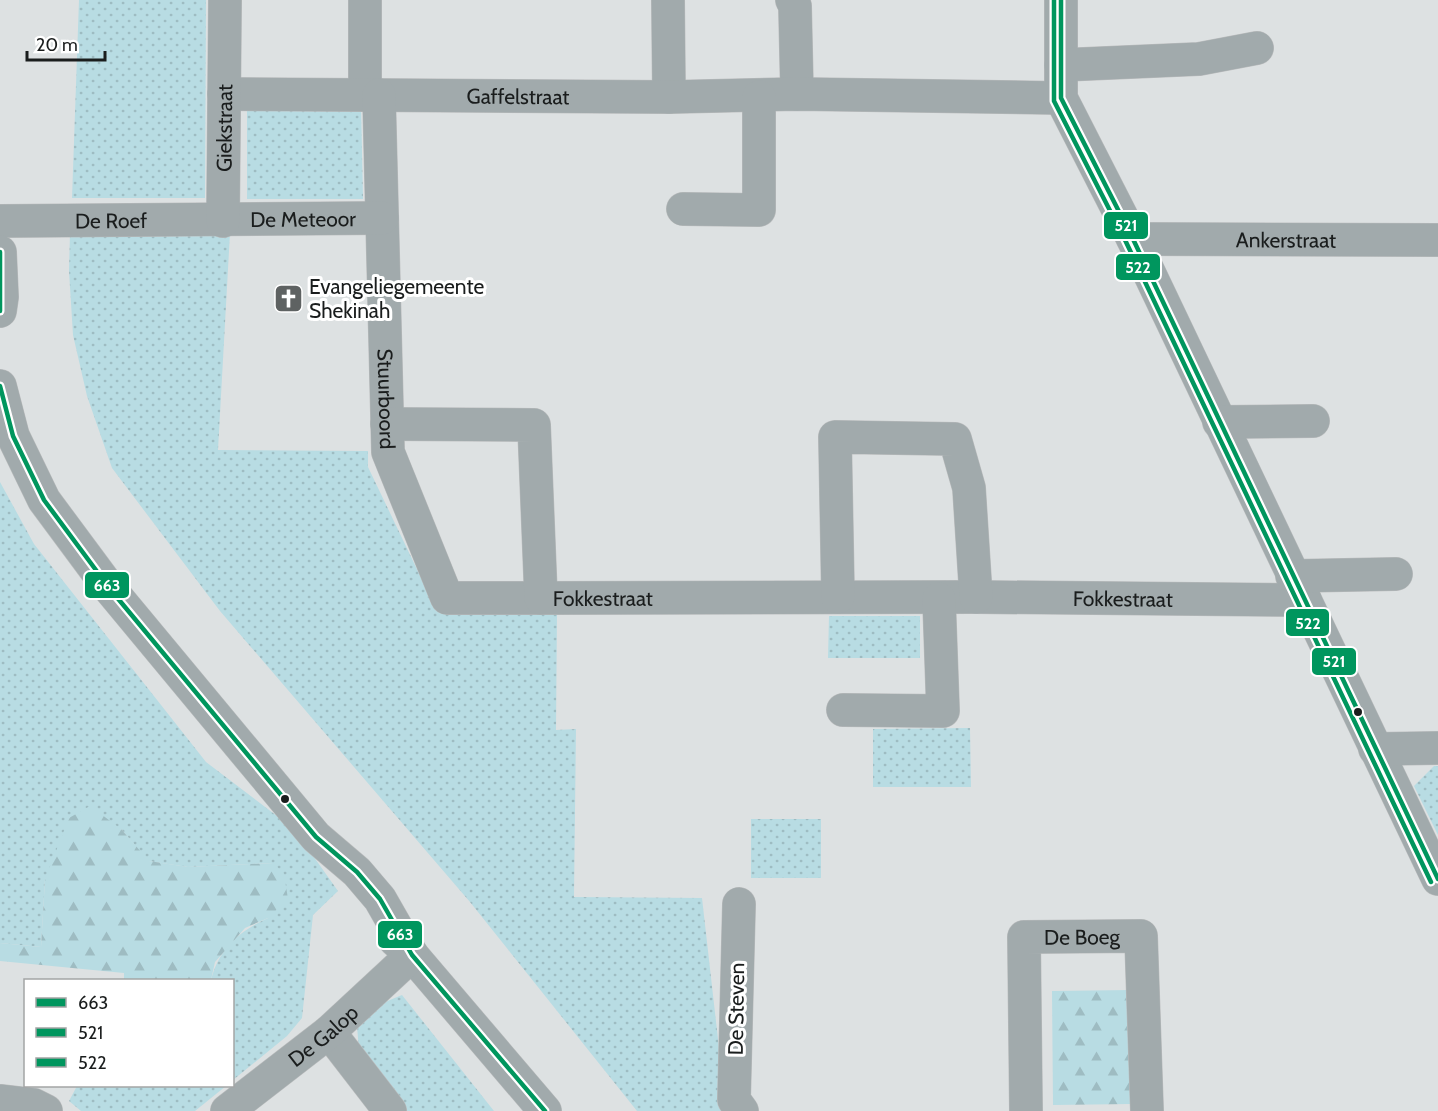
<svg xmlns="http://www.w3.org/2000/svg" width="1438" height="1111" viewBox="0 0 1438 1111" font-family="Cabin,sans-serif">
  <style>
    .grass { fill: url(#grass-dots) }
    .forest { fill: url(#forest-firs) }
    .lines { fill: none; stroke-linecap: round; stroke-linejoin: round }
    .minor-casing { stroke: #bbbdbe; stroke-width: 34 }
    .minor { stroke: #a1aaac; stroke-width: 33 }
    .bus-1-casing { stroke: #fff; stroke-width: 9 }
    .bus-2-casing { stroke: #fff; stroke-width: 9 }
    .bus-3-casing { stroke: #fff; stroke-width: 9 }
    .bus-1 { stroke: #00965e; stroke-width: 4.5 }
    .bus-2 { stroke: #00965e; stroke-width: 4.5 }
    .bus-3 { stroke: #00965e; stroke-width: 4.5 }
    .bus-dot { fill: #1a1d1d; stroke: #fff; stroke-width: 2 }
    .labels { text-anchor: middle; dominant-baseline: central; stroke-width: 6; stroke-linejoin: round; paint-order: stroke }
    .street-label { font-size: 21px; fill: #1a1d1d; stroke: #fff }
    .poi-label { font-size: 21px; fill: #1a1d1d; stroke: #fff; text-anchor: start }
    .line-badge { stroke: #fff; stroke-width: 2 }
    .badge-label { font-size: 16px; text-anchor: middle; font-weight: bold; fill: #fff }
  </style>
  <defs>
    <pattern id="grass-dots" width="8" height="8" patternUnits="userSpaceOnUse" patternTransform="scale(1.5)"><rect width="8" height="8" fill="#b8dce3"/><path d="M2 2h.1M6 6h.1" fill="none" stroke="#9ebcc2" stroke-width="1.8" stroke-linecap="round"/></pattern>
    <pattern id="forest-firs" width="22" height="20" patternUnits="userSpaceOnUse" patternTransform="scale(1.5)"><rect width="22" height="20" fill="#b8dce3"/><path d="M5 1l3.5 6h-7zM16 11l3.5 6h-7z" fill="#9ebcc2"/></pattern>
  </defs>
  <rect width="100%" height="100%" fill="#dde1e2"/>
  <!-- grass -->
  <g class="grass">
    <polygon points="79,0 206,0 205,198 72,198"/>
    <polygon points="361,105 363,199 247,199 247,106"/>
    <polygon points="70,233 230,233 218,450 368,451 368,467 437,611 557,613 556,730 576,729 574,897 702,898 724,1092 738,1111 637,1111 470,902 220,611 112,468 87,396 73,335 69,271"/>
    <path d="M 0,482 L 34,544 L 206,762 L 294,829 L 338,891 L 313,915 L 302,1018 L 287,1036 L 233,1080 L 232,980 L 211,980 C 219,949 239,931 268,918 L 273,863 L 188,867 L 148,861 L 121,829 L 45,879 L 41,947 L 0,943 Z"/>
    <polygon points="829,616 920,616 920,658 828,658"/>
    <polygon points="970,728 971,787 873,787 873,729"/>
    <polygon points="1434,766 1438,766 1438,835 1414,786"/>
    <rect x="751" y="819" width="70" height="59"/>
    <polygon points="402,995 494,1111 405,1111 359,1050 357,1026 373,1007"/>
    <polygon points="77,1086 226,1086 195,1111 81,1111 69,1101"/>
  </g>
  <!-- forest -->
  <g class="forest">
    <polygon points="90,806 121,829 149,861 188,867 273,863 284,874 288,899 268,918 245,928 215,962 211,980 124,980 124,973 0,961 0,943 41,947 45,879 69,818"/>
    <polygon points="1131,990 1132,1104 1053,1105 1052,991"/>
  </g>
  <g class="lines">
    <defs>
      <g id="minor">
        <polyline points="365,0 365,95"/>
        <polyline points="668,0 669,97"/>
        <polyline points="792,0 795,6 797,94"/>
        <polyline points="1061,0 1061,98 1133,239 1438,879"/>
        <polyline points="1061,65 1199,59 1257,48"/>
        <path id="s1" d="M 224,94 L 669,97 L 797,94 L 1061,98"/>
        <path id="s2" d="M 379,95 L 388,452 L 447,598 L 541,598"/>
        <polyline points="683,209 759,210 759,97"/>
        <path id="s3" d="M 0,221 L 382,218"/>
        <path id="s4" d="M 223,221 L 225,0"/>
        <path id="s5" d="M 1133,239 L 1438,240"/>
        <polyline points="0,252 2,297 0,311"/>
        <polyline points="0,386 13,436 44,500 110,589 316,837 357,872 380,899 412,955"/>
        <polyline points="1219,422 1313,421"/>
        <path id="s6" d="M 387,424 L 534,425 L 541,598 L 976,597 L 1305,600"/>
        <polyline points="1292,576 1396,574"/>
        <polyline points="838,597 835,437 955,439 969,488 976,597"/>
        <polyline points="843,710 943,711 939,599"/>
        <polyline points="1375,749 1438,748"/>
        <polyline points="739,904 734,1100 742,1111"/>
        <polyline points="395,940 412,955 545,1111"/>
        <polyline points="329,1032 390,1111"/>
        <polyline points="0,1101 34,1105 46,1111"/>
        <path id="s7" d="M 227,1111 L 329,1032 L 412,955"/>
        <path id="s8" d="M 1026,1111 L 1024,937 L 1141,936 L 1147,1111"/>
      </g>
    </defs>
    <!-- minor casing -->
    <use href="#minor" class="minor-casing"/>
    <!-- minor -->
    <use href="#minor" class="minor"/>
    <defs>
      <g id="bus-1">
        <polyline points="0,252 0,311"/>
        <polyline points="0,386 13,436 44,500 110,589 316,837 357,872 380,899 412,955 545,1111"/>
      </g>
      <polyline id="bus-2" points="1061,0 1061,98 1133,239 1438,879"/>
      <polyline id="bus-3" points="1054,0 1054,101 1126,242 1431,882"/>
    </defs>
    <!-- bus-1 casing -->
    <use href="#bus-1" class="bus-1-casing"/>
    <!-- bus-2 casing -->
    <use href="#bus-2" class="bus-2-casing"/>
    <!-- bus-3 casing -->
    <use href="#bus-3" class="bus-3-casing"/>
    <!-- bus-1 -->
    <use href="#bus-1" class="bus-1"/>
    <!-- bus-2 -->
    <use href="#bus-2" class="bus-2"/>
    <!-- bus-3 -->
    <use href="#bus-3" class="bus-3"/>
  </g>
  <!-- icons -->
  <defs>
    <symbol id="church-square" viewBox="-11 -11 22 22"><rect x="-9" y="-9" width="18" height="18" rx="4" fill="#5e6262" stroke="#fff"/><path d="M-1.2-6h2.4v3.5h3.3v2.4h-3.3V6h-2.4V-.1h-3.3v-2.4h3.3Z" fill="#fff"/></symbol>
  </defs>
  <g fill-rule="evenodd">
    <use href="#church-square" x="272" y="282" width="33" height="33"/>
  </g>
  <!-- markers -->
  <g class="bus-dot">
    <circle cx="1358" cy="712" r="5"/>
    <circle cx="285" cy="799" r="5"/>
  </g>
  <g class="labels">
    <!-- street labels -->
    <g class="street-label">
      <text stroke="none"><textPath href="#s1" startOffset="294">Gaffelstraat</textPath></text>
      <text stroke="none"><textPath href="#s4" startOffset="93">Giekstraat</textPath></text>
      <text stroke="none"><textPath href="#s3" startOffset="111">De Roef</textPath></text>
      <text stroke="none"><textPath href="#s3" startOffset="303">De Meteoor</textPath></text>
      <text stroke="none"><textPath href="#s5" startOffset="153">Ankerstraat</textPath></text>
      <text stroke="none"><textPath href="#s2" startOffset="304">Stuurboord</textPath></text>
      <text stroke="none"><textPath href="#s6" startOffset="382">Fokkestraat</textPath></text>
      <text stroke="none"><textPath href="#s6" startOffset="902">Fokkestraat</textPath></text>
      <text stroke="none"><textPath href="#s8" startOffset="232">De Boeg</textPath></text>
      <text transform="translate(736 1009) rotate(-89)">De Steven</text>
      <text stroke="none"><textPath href="#s7" startOffset="122">De Galop</textPath></text>
    </g>
    <!-- poi labels -->
    <g class="poi-label">
      <text x="309" y="286">Evangeliegemeente<tspan x="309" dy="24">Shekinah</tspan></text>
    </g>
  </g>
  <g class="line-badge">
    <rect x="1103" y="211" width="46" height="29" rx="6" fill="#00965e"/>
    <rect x="1115" y="253" width="46" height="28" rx="6" fill="#00965e"/>
    <rect x="84" y="571" width="46" height="28" rx="6" fill="#00965e"/>
    <rect x="1285" y="608" width="45" height="29" rx="6" fill="#00965e"/>
    <rect x="1311" y="647" width="46" height="29" rx="6" fill="#00965e"/>
    <rect x="377" y="920" width="46" height="29" rx="6" fill="#00965e"/>
  </g>
  <g class="badge-label">
    <text x="1126" y="231">521</text>
    <text x="1138" y="273">522</text>
    <text x="107" y="591">663</text>
    <text x="1308" y="629">522</text>
    <text x="1334" y="667">521</text>
    <text x="400" y="940">663</text>
  </g>
  <!-- legend -->
  <rect x="24" y="979" width="210" height="108" fill="#ffffff" stroke="#a3a5a5" stroke-width="1.5"/>
  <rect x="36" y="998" width="30" height="9" fill="#00965e" stroke="#a3a5a5" stroke-width="1.5"/>
  <text x="78" y="1009" font-size="18" fill="#1a1d1d">663</text>
  <rect x="36" y="1028" width="30" height="9" fill="#00965e" stroke="#a3a5a5" stroke-width="1.5"/>
  <text x="78" y="1039" font-size="18" fill="#1a1d1d">521</text>
  <rect x="36" y="1058" width="30" height="9" fill="#00965e" stroke="#a3a5a5" stroke-width="1.5"/>
  <text x="78" y="1069" font-size="18" fill="#1a1d1d">522</text>
  <!-- scale -->
  <path d="M27 51v9h78v-9" fill="none" stroke="#1a1d1d" stroke-width="3"/>
  <text x="36" y="51" font-size="18" fill="#1a1d1d" stroke="#ffffff" stroke-width="4.5" paint-order="stroke">20 m</text>
</svg>
